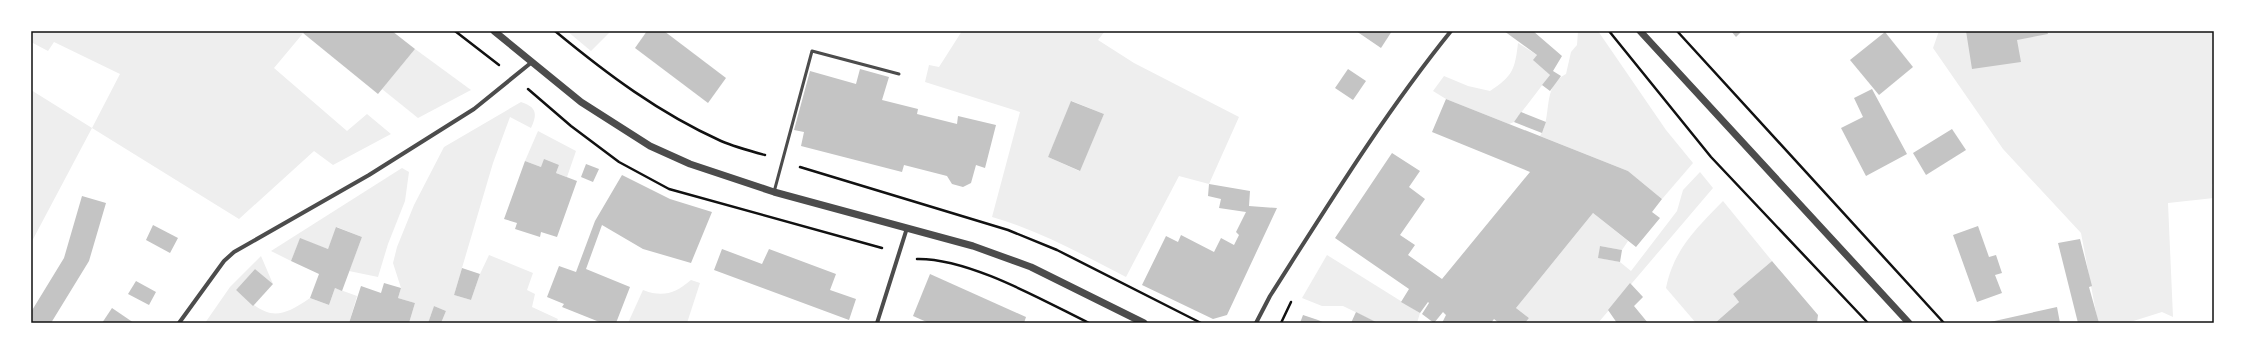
<svg xmlns="http://www.w3.org/2000/svg" width="2245" height="354" viewBox="0 0 2245 354" font-family="'Playfair Display',serif">
  <style>
    .green { fill: #eee; fill-rule: evenodd }
    .building { fill: #c4c4c4 }
    .lines { fill: none; stroke-linecap: round; stroke-linejoin: round }
    .path { stroke: #111; stroke-width: 2.5 }
    .service { stroke: #4c4c4c; stroke-width: 3 }
    .minor { stroke: #4c4c4c; stroke-width: 4 }
    .tertiary { stroke: #4c4c4c; stroke-width: 7 }
    .neatline { fill: none; stroke: #111; stroke-width: 1.5 }
  </style>
  <rect width="100%" height="100%" fill="#fff"/>
  <!-- green -->
  <g class="green">
    <polygon points="31,31 305,31 274,68 347,131 367,114 391,134 333,165 314,151 239,219 92,128 31,243 31,90 92,128 120,74 54,42 48,51 31,42"/>
    <polygon points="567,31 611,31 591,51"/>
    <path d="M 962,31 L 1105,31 L 1098,40 L 1134,63 L 1239,117 L 1209,184 L 1179,176 L 1126,277 C 1083,255 1039,230 992,217 L 1020,112 L 925,82 L 929,65 L 939,67 ZM 1072,101 L 1104,114 L 1079,171 L 1048,157 Z"/>
    <path d="M 1578,31 L 1598,31 L 1666,130 L 1693,163 L 1662,199 L 1628,171 L 1540,136 C 1553,117 1541,86 1566,74 L 1571,52 L 1577,45 Z"/>
    <polygon points="1939,31 2214,31 2214,182 2212,185 2214,198 2168,203 2173,317 2162,312 2127,323 2098,323 2081,233 2003,149 1933,48"/>
    <path d="M 1518,43 L 1537,55 L 1534,60 L 1550,75 L 1514,122 L 1509,124 L 1446,99 L 1433,91 L 1444,76 L 1468,86 L 1490,91 C 1513,76 1515,69 1518,43 Z"/>
    <polygon points="415,49 471,90 418,118 382,89"/>
    <path d="M 521,102 C 536,107 538,113 531,128 L 510,117 L 493,163 L 454,295 L 471,300 L 480,274 L 489,255 L 533,273 L 527,290 L 535,294 L 532,307 L 558,319 L 556,323 L 441,323 L 446,311 L 434,306 L 428,323 L 409,323 L 415,303 L 398,298 L 401,288 L 393,263 L 397,247 L 414,205 L 444,147 Z"/>
    <polygon points="538,131 576,151 567,177 556,173 559,165 541,167 525,161"/>
    <polygon points="402,168 409,172 405,201 388,244 378,277 349,271 362,237 337,227 328,249 300,239 291,261 271,251"/>
    <polygon points="1700,172 1713,188 1598,323 1525,323 1529,318 1516,308 1593,213 1628,241 1622,250 1600,246 1599,258 1620,262 1631,271 1677,211 1683,190"/>
    <path d="M 1723,201 L 1772,261 L 1733,294 L 1739,302 L 1715,323 L 1696,323 L 1666,288 C 1674,249 1696,229 1723,201 Z"/>
    <polygon points="1327,255 1420,313 1417,323 1378,323 1343,306 1322,306 1302,298"/>
    <path d="M 261,256 L 273,284 L 255,269 L 236,290 C 266,317 276,322 310,298 L 329,305 L 335,288 L 357,296 L 349,323 L 205,323 L 230,287 Z"/>
    <path d="M 691,280 L 700,283 L 687,323 L 628,323 L 643,290 C 663,298 676,293 691,280 Z"/>
  </g>
  <!-- building -->
  <g class="building">
    <polygon points="305,31 392,31 415,49 378,94 303,33"/>
    <polygon points="647,31 664,31 726,78 708,103 635,48"/>
    <polygon points="1356,31 1392,31 1381,48"/>
    <polygon points="1504,31 1533,31 1562,56 1553,71 1561,76 1550,91 1542,85 1550,75 1533,60 1537,55"/>
    <polygon points="1731,31 1742,31 1736,37"/>
    <polygon points="1966,31 2047,31 2048,34 2017,40 2021,62 1972,69"/>
    <polygon points="1885,32 1913,67 1879,95 1850,60"/>
    <polygon points="860,69 889,77 882,100 918,109 917,114 957,124 958,116 996,125 985,168 976,165 971,183 963,187 952,184 947,176 904,165 902,172 801,146 804,132 794,130 810,71 856,84"/>
    <polygon points="1348,69 1366,81 1353,100 1335,88"/>
    <polygon points="1872,89 1907,154 1866,176 1841,128 1863,117 1854,98"/>
    <polygon points="1446,99 1628,171 1662,199 1652,212 1660,218 1636,247 1593,213 1516,308 1529,318 1525,323 1499,323 1494,319 1491,323 1442,323 1446,315 1443,312 1434,323 1422,314 1429,303 1428,302 1420,313 1401,302 1409,289 1335,238 1392,153 1420,171 1409,187 1425,199 1400,235 1415,245 1408,255 1442,279 1530,172 1432,132"/>
    <polygon points="1071,101 1104,114 1080,171 1048,157"/>
    <polygon points="1521,112 1546,122 1542,133 1514,122"/>
    <polygon points="1952,129 1966,150 1926,175 1913,153"/>
    <polygon points="544,159 559,165 556,173 577,181 557,237 541,232 540,237 515,229 517,223 504,219 525,161 541,167"/>
    <polygon points="586,164 599,169 593,182 581,177"/>
    <polygon points="622,175 670,199 712,212 691,263 643,249 602,225 586,269 630,287 616,323 602,323 562,307 564,304 547,297 559,266 576,272 595,221"/>
    <polygon points="1209,184 1250,191 1249,206 1277,208 1227,315 1213,319 1142,285 1166,236 1178,242 1181,235 1214,252 1221,238 1234,245 1239,235 1236,232 1246,212 1219,208 1221,199 1208,196"/>
    <polygon points="82,196 106,203 89,261 51,323 31,323 31,312 64,258"/>
    <polygon points="153,225 178,238 170,253 146,240"/>
    <polygon points="1978,226 1989,257 1996,255 2002,273 1995,275 2002,293 1977,302 1953,235"/>
    <polygon points="336,227 362,237 342,291 335,288 329,305 310,298 319,274 291,261 300,238 328,249"/>
    <polygon points="2080,239 2092,286 2089,287 2099,323 2078,323 2058,243"/>
    <polygon points="1600,246 1622,250 1620,262 1598,258"/>
    <polygon points="722,249 762,264 769,249 836,274 830,290 856,299 849,320 714,270"/>
    <polygon points="1772,261 1818,315 1817,323 1715,323 1739,302 1733,294"/>
    <polygon points="462,268 480,274 471,300 454,295"/>
    <polygon points="255,269 273,284 253,306 236,290"/>
    <polygon points="930,274 1026,317 1024,323 929,323 913,316"/>
    <polygon points="136,281 156,292 149,305 128,294"/>
    <polygon points="384,283 401,288 398,298 415,303 409,323 349,323 361,286 381,293"/>
    <polygon points="1630,283 1643,297 1634,306 1648,323 1617,323 1608,310"/>
    <polygon points="434,306 446,311 441,323 428,323"/>
    <polygon points="2057,307 2060,323 1990,323 1990,322"/>
    <polygon points="112,308 134,323 102,323"/>
    <polygon points="1356,312 1378,323 1351,323"/>
    <polygon points="1303,315 1318,320 1325,323 1300,323"/>
  </g>
  <g class="lines">
    <!-- path -->
    <g class="path">
      <polyline points="455,31 499,65"/>
      <path d="M 555,31 C 607,74 659,113 721,141 C 735,147 750,151 765,155"/>
      <polyline points="1609,31 1711,157 1868,323"/>
      <polyline points="1677,31 1944,323"/>
      <polyline points="528,89 571,126 619,162 669,189 882,248"/>
      <polyline points="800,167 1008,230 1057,250 1201,323"/>
      <path d="M 917,259 C 969,258 1042,300 1089,323"/>
      <polyline points="1281,323 1291,302"/>
    </g>
    <!-- service -->
    <polyline class="service" points="774,192 812,51 899,74"/>
    <!-- minor -->
    <g class="minor">
      <polyline points="179,323 224,261 234,252 369,175 474,109 532,62"/>
      <polyline points="877,323 907,228"/>
      <path d="M 1256,323 L 1270,296 C 1328,205 1384,114 1451,31"/>
    </g>
    <!-- tertiary -->
    <g class="tertiary">
      <polyline points="494,31 581,102 650,146 690,164 774,192 973,246 1031,267 1144,323"/>
      <polyline points="1640,31 1909,323"/>
    </g>
  </g>
  <!-- border -->
  <rect width="2245" height="354" fill="none" stroke="#ffffff" stroke-width="64"/>
  <rect x="32" y="32" width="2181" height="290" class="neatline"/>
</svg>
